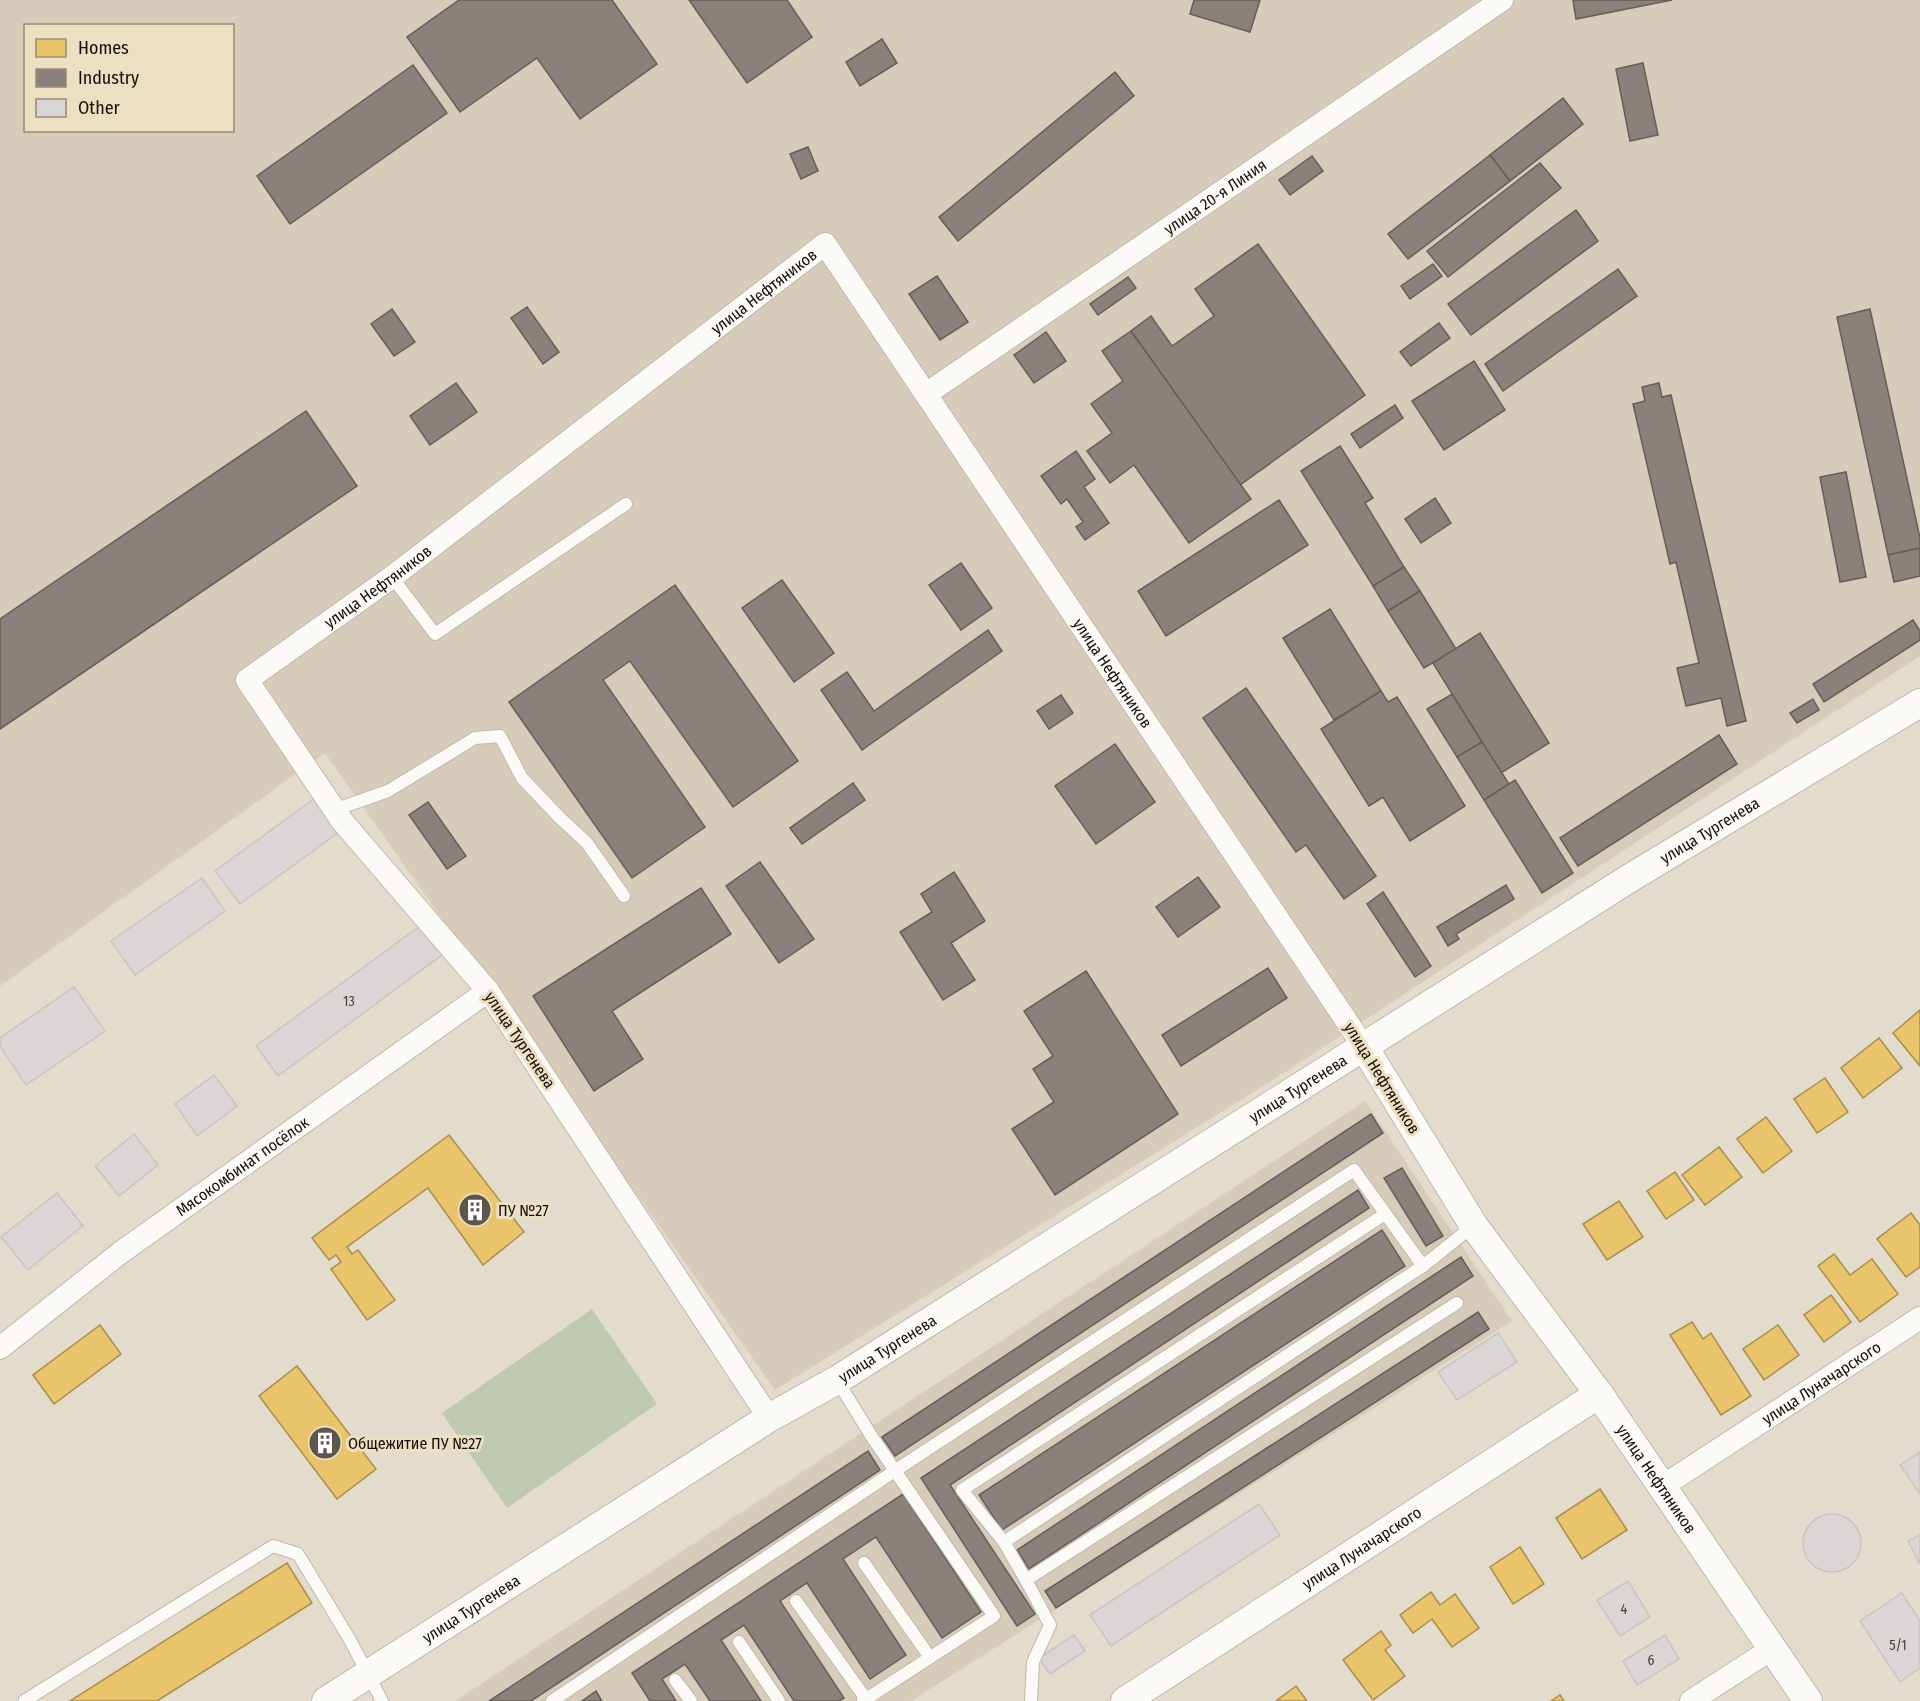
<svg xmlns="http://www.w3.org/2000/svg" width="1920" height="1701" viewBox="0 0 1920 1701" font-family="'Fira Sans Condensed',sans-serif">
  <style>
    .industrial { fill: #d7ccba; fill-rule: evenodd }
    .green { fill: #bfcaae }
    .homes { fill: #e9c46a; stroke: #a98d4c; stroke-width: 1.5 }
    .industry { fill: #8a817c; stroke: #665e58; stroke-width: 1.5 }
    .building { fill: #d9d6d5; stroke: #c8c4c3; stroke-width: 1.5 }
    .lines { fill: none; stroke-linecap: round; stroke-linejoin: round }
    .service-casing { stroke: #beb9ac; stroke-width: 14 }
    .minor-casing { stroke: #beb9ac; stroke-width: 24 }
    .tertiary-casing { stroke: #beb9ac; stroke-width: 30 }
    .service { stroke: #fbfaf7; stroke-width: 12 }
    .minor { stroke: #fbfaf7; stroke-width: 22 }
    .tertiary { stroke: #fbfaf7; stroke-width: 28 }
    .labels { text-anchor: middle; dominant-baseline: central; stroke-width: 6; stroke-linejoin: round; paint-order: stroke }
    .number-label { font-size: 14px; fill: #444039 }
    .street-label { font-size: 16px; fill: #130e05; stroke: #ede0c2 }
    .poi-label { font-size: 16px; fill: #130e05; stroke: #ede0c2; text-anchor: start }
  </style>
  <rect width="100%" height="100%" fill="#e3dccc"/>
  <!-- industrial -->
  <g class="industrial">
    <path d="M 0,0 L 1920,0 L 1920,656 L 1284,1073 L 775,1390 L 325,753 L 0,986 ZM 26,26 L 232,26 L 232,130 L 26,130 Z"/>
    <polygon points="1365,1101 1512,1321 911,1701 455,1701"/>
  </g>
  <!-- green -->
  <polygon class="green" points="592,1309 657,1404 507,1508 442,1413"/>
  <!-- homes -->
  <g class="homes">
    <polygon points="1920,1010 1920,1066 1893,1033"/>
    <polygon points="1879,1038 1902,1068 1863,1098 1841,1068"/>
    <polygon points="1825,1078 1848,1112 1817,1133 1794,1099"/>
    <polygon points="1766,1117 1792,1151 1763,1173 1737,1139"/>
    <polygon points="449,1135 524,1232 483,1265 428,1188 347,1247 352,1254 358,1250 395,1300 367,1320 331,1269 341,1262 336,1255 329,1260 312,1238"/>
    <polygon points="1719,1147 1742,1177 1705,1205 1682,1175"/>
    <polygon points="1675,1172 1694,1200 1666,1219 1647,1191"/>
    <polygon points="1619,1201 1643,1237 1607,1260 1583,1224"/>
    <polygon points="1911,1213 1920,1225 1920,1267 1906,1277 1877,1239"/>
    <polygon points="1834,1254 1850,1275 1872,1259 1898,1294 1860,1322 1818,1266"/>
    <polygon points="1831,1295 1851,1322 1824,1342 1804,1315"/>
    <polygon points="1692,1322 1703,1339 1711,1333 1751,1396 1721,1415 1670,1335"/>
    <polygon points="100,1325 121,1354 54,1404 33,1375"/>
    <polygon points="1778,1325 1799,1355 1764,1380 1743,1349"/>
    <polygon points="297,1366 376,1469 337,1499 259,1396"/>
    <polygon points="1600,1489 1627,1530 1582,1559 1556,1518"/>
    <polygon points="1520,1547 1544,1584 1513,1604 1490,1567"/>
    <polygon points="287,1563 312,1603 157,1701 70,1701"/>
    <polygon points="1431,1592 1440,1605 1455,1594 1479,1628 1452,1647 1432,1619 1413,1633 1400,1615"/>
    <polygon points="1381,1631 1391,1645 1385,1650 1405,1676 1373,1700 1343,1660"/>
    <polygon points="1296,1686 1307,1701 1276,1701"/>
    <polygon points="1560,1695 1564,1701 1551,1701"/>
  </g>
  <!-- industry -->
  <g class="industry">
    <polygon points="459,0 612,0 657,64 580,119 537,58 460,112 407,37"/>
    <polygon points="689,0 787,0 812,37 747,83"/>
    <polygon points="1194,0 1260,0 1250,32 1190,14"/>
    <polygon points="1573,0 1672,0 1576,19"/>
    <polygon points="882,39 897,63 860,86 846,62"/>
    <polygon points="1643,63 1658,135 1630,141 1616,69"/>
    <polygon points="413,65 447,113 290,224 257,176"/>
    <polygon points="1115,72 1134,96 958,241 939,217"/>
    <polygon points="1563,98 1583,124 1510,181 1490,155"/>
    <polygon points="808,147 818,171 801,179 790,154"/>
    <polygon points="1490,155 1510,181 1408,259 1388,234"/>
    <polygon points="1312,156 1323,171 1290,195 1279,180"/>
    <polygon points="1540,163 1561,188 1448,277 1427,251"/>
    <polygon points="1576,210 1598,241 1471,335 1448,304"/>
    <polygon points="1258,244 1365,395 1240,485 1131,331 1151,316 1172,346 1214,316 1195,289"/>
    <polygon points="1433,264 1442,276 1410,299 1401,286"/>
    <polygon points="1618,269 1637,296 1503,391 1485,364"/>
    <polygon points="937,276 968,322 940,340 909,294"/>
    <polygon points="1128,277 1136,288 1098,315 1090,304"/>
    <polygon points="527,307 559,352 543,364 511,318"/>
    <polygon points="392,309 415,342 394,356 371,324"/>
    <polygon points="1870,309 1920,538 1920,548 1888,555 1837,317"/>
    <polygon points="1439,323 1450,338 1411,366 1400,352"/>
    <polygon points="1131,331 1251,499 1189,543 1134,465 1110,483 1087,451 1112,433 1091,404 1123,381 1102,351"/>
    <polygon points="1046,332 1066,361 1034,383 1014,355"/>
    <polygon points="1474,361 1505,410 1444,450 1412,401"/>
    <polygon points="456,383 477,412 430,445 410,416"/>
    <polygon points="1659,383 1662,397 1671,395 1746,721 1727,726 1721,698 1686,706 1677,668 1699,663 1676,562 1670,564 1633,404 1645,401 1642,387"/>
    <polygon points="1395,405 1403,418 1360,448 1351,434"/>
    <polygon points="306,411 357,486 0,729 0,619"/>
    <polygon points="1340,446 1373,498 1365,503 1404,567 1373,586 1301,471"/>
    <polygon points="1076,451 1095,479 1084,487 1109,523 1085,540 1076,527 1083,522 1067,499 1061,504 1041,476"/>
    <polygon points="1846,472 1866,577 1840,582 1820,477"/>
    <polygon points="1435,498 1451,523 1421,543 1405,519"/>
    <polygon points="1279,500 1308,545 1166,636 1138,591"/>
    <polygon points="1920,548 1920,576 1894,582 1888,555"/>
    <polygon points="961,563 992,608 961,630 929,585"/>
    <polygon points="1404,567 1420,591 1388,611 1373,586"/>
    <polygon points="782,580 834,653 794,682 742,608"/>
    <polygon points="675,585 798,761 733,807 630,661 603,680 705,827 632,878 509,702"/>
    <polygon points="1420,591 1456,649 1424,668 1388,611"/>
    <polygon points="1330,609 1381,691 1334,720 1283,638"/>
    <polygon points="1913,620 1920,631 1920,640 1824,702 1813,684"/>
    <polygon points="988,630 1002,651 862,750 821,690 847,672 874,711"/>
    <polygon points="1480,633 1549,743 1501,773 1433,663"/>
    <polygon points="1246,688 1376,876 1344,899 1306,845 1296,852 1203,718"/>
    <polygon points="1381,691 1388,702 1397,697 1465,806 1410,841 1383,797 1369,806 1321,729"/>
    <polygon points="1452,694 1482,742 1457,757 1427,709"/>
    <polygon points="1061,695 1073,713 1049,729 1037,711"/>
    <polygon points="1813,699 1819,710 1797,723 1790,713"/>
    <polygon points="1719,735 1737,764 1578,866 1560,838"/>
    <polygon points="1482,742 1509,784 1484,800 1457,757"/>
    <polygon points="1115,744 1155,802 1096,844 1055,786"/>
    <polygon points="1515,780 1573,873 1542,893 1484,800"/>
    <polygon points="853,783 865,800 802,844 790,828"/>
    <polygon points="428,802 466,856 447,869 409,815"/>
    <polygon points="760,862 814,939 779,963 726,886"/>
    <polygon points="954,872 985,921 951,943 975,980 943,1000 900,932 932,912 921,894"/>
    <polygon points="1198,877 1220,907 1178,937 1156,907"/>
    <polygon points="1506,885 1514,899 1456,934 1459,939 1448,946 1437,927"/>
    <polygon points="701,888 731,934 612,1011 643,1059 594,1091 533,996"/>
    <polygon points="1383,892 1431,966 1415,977 1367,904"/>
    <polygon points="1268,968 1287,998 1181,1066 1162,1035"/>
    <polygon points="1086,971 1178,1114 1055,1195 1012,1129 1054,1102 1033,1069 1053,1056 1024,1011"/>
    <polygon points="1371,1114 1383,1133 895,1456 882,1437"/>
    <polygon points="1402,1168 1443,1236 1426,1246 1384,1178"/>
    <polygon points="1358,1190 1369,1208 950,1485 1035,1614 1017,1626 921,1478"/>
    <polygon points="1382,1230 1405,1266 1002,1530 979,1495"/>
    <polygon points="1461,1257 1473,1276 1029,1569 1017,1550"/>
    <polygon points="1478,1312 1489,1329 1056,1608 1045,1591"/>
    <polygon points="868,1451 880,1470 531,1701 489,1701"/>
    <polygon points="903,1494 981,1612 942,1638 876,1537 843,1559 906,1655 870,1679 807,1583 780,1601 844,1698 839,1701 794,1701 744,1625 721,1640 761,1701 710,1701 685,1664 662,1679 676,1701 650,1701 632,1673"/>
    <polygon points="596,1691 602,1701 582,1701"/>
  </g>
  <!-- building -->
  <g class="building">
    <polygon points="315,798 339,832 240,904 215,871"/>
    <polygon points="202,878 225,911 135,975 111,941"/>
    <polygon points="420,926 442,955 278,1076 256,1046"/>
    <polygon points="74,987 105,1031 26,1085 0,1046 0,1038"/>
    <polygon points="214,1075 237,1106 197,1136 175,1104"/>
    <polygon points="134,1134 158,1165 119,1196 95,1166"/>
    <polygon points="57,1193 83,1226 28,1270 1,1237"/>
    <polygon points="1498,1333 1517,1362 1457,1400 1438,1372"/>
    <polygon points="1920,1452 1920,1494 1900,1465"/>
    <polygon points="1259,1504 1280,1535 1111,1646 1090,1615"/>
    <circle cx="1832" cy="1543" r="29"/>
    <polygon points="1920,1535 1920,1564 1908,1541"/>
    <polygon points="1628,1581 1650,1617 1620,1636 1597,1600"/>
    <polygon points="1902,1593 1920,1621 1920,1668 1900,1682 1860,1621"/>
    <polygon points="1074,1635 1085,1651 1050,1674 1039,1658"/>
    <polygon points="1665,1635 1679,1659 1637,1685 1623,1661"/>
  </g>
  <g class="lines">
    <defs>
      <g id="service">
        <polyline points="392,577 435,634 626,504"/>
        <polyline points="334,810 388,791 475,738 500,736 522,778 560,818 587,843 624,896"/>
        <polyline points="1423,1266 1473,1226"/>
        <polyline points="837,1380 872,1437 994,1616 863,1701"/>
        <polyline points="1004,1542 1026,1580 1457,1303"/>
        <polyline points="864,1563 929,1656"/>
        <polyline points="1026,1580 1050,1625 1033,1662 1031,1701"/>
        <polyline points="796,1601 866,1699"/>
        <polyline points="739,1642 779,1701"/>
        <polyline points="675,1680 691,1701"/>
        <polyline points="24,1701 273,1546 298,1554 350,1640 382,1701"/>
        <polyline points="552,1701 896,1470 1354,1170 1423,1266 1004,1542 962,1490 1385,1214"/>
      </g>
      <g id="minor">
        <path id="s1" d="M 926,394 L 1502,0"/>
        <path id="s2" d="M 0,1348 L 120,1253 L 488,991"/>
        <path id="s3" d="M 769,1418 L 488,991 L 342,821 L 247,680 L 392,577 L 825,244 L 1364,1047"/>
        <path id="s4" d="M 1663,1486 L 1920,1318"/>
        <polyline points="1691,1701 1773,1648"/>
      </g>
      <g id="tertiary">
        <path id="s5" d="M 1364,1047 L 1474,1226 L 1599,1394 L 1808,1701"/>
        <path id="s6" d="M 326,1701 L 769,1418 L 837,1380 L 1630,878 L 1920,703"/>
        <path id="s7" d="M 1125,1701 L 1599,1394"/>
      </g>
    </defs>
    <!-- service casing -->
    <use href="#service" class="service-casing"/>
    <!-- minor casing -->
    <use href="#minor" class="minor-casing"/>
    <!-- tertiary casing -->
    <use href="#tertiary" class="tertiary-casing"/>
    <!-- service -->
    <use href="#service" class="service"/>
    <!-- minor -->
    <use href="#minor" class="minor"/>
    <!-- tertiary -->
    <use href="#tertiary" class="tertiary"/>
  </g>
  <!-- icons -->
  <defs>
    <symbol id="building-disc" viewBox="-11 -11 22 22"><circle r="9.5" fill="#5c564b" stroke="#ede0c2"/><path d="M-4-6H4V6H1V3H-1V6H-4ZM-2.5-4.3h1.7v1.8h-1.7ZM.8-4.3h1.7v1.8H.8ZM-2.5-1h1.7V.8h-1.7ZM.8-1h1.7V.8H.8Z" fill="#fff"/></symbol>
  </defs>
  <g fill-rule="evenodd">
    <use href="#building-disc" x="456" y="1191" width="38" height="38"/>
    <use href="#building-disc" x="306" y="1424" width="38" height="38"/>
  </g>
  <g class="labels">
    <!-- number labels -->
    <g class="number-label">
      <text x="349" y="1001">13</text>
      <text x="1624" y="1609">4</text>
      <text x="1898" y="1645">5/1</text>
      <text x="1651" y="1660">6</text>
    </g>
    <!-- street labels -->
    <g class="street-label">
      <text stroke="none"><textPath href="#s1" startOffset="350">улица 20-я Линия</textPath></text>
      <text stroke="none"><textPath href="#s3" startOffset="1552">улица Нефтяников</textPath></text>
      <text stroke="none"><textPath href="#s3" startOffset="1066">улица Нефтяников</textPath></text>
      <text stroke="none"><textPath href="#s3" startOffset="2146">улица Нефтяников</textPath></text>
      <text stroke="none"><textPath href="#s6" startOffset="1635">улица Тургенева</textPath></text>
      <text transform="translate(520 1040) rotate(56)">улица Тургенева</text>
      <text transform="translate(1382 1078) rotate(58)">улица Нефтяников</text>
      <text stroke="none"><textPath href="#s6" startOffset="1149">улица Тургенева</textPath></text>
      <text stroke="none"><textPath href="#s2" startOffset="303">Мясокомбинат посёлок</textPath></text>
      <text stroke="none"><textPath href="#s6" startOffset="663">улица Тургенева</textPath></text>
      <text stroke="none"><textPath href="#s4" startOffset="189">улица Луначарского</textPath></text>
      <text stroke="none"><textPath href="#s5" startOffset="522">улица Нефтяников</textPath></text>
      <text stroke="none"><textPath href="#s7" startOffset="282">улица Луначарского</textPath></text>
      <text stroke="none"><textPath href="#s6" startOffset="172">улица Тургенева</textPath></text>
    </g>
    <!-- poi labels -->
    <g class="poi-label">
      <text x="498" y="1210">ПУ №27</text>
      <text x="348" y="1443">Общежитие ПУ №27</text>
    </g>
  </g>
  <!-- legend -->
  <rect x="24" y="24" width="210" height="108" fill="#ede0c2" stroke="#968c76" stroke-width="1.5"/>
  <rect x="36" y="39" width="30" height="18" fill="#e9c46a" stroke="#968c76" stroke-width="1.5"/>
  <text x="78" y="54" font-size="18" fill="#130e05">Homes</text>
  <rect x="36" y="69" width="30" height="18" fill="#8a817c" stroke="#968c76" stroke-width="1.5"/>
  <text x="78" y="84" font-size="18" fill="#130e05">Industry</text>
  <rect x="36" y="99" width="30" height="18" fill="#d9d6d5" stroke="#968c76" stroke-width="1.5"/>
  <text x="78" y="114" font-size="18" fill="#130e05">Other</text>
</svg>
